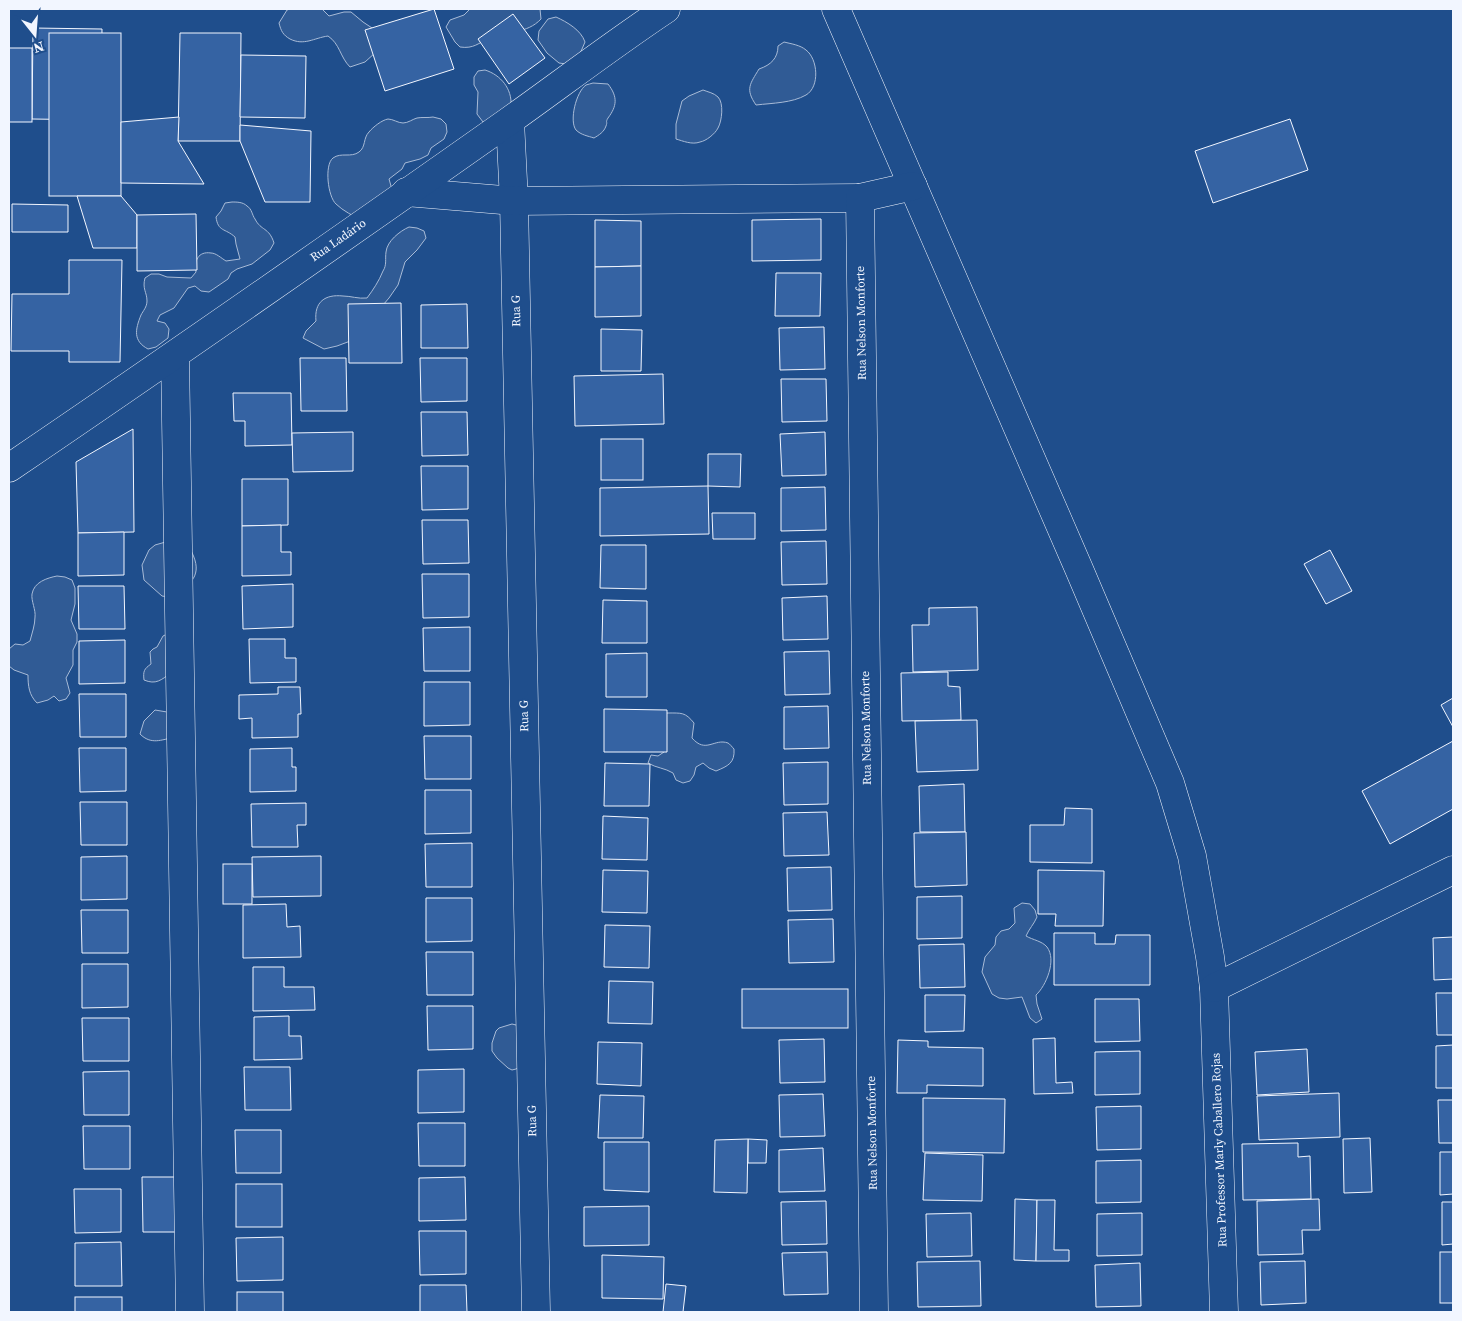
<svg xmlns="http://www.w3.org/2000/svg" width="1462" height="1321" viewBox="0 0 1462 1321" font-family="'Source Serif 4',serif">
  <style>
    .green { fill: #305b95; stroke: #a8bbd7 }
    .building { fill: #3563a3; stroke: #f2f6ff }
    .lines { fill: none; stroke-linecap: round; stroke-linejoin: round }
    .minor-casing { stroke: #f2f6ff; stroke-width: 29 }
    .minor { stroke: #1f4e8c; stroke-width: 28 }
    .labels { text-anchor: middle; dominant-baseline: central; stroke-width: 4; stroke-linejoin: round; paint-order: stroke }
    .street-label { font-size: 12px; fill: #f2f6ff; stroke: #1f4e8c }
  </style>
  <rect width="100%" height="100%" fill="#1f4e8c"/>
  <!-- green -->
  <g class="green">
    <path d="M 290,9 L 322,9 L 329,16 L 344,12 L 351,12 L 363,22 L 375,30 L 376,52 L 365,62 L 350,67 C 340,57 340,44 328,36 C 314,38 304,46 290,39 C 283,35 281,31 279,23 L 287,10 Z"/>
    <path d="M 470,9 L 540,9 L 541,19 C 527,34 507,31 490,38 C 478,43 474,49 460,47 L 455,42 L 446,27 L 450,20 L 464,15 Z"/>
    <path d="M 556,17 C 567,22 581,30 585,42 L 579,56 L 566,64 L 559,63 L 547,53 L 538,40 L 539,31 L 548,19 Z"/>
    <path d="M 784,42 C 792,44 800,45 806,50 C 818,59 820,87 806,95 C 792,103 773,103 756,105 C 745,89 750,84 759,69 C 771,65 778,58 778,46 Z"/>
    <path d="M 485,70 C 501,75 512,89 511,105 L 490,123 L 483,122 L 477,114 L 478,92 L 474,85 L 474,77 L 478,71 Z"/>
    <path d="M 593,83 L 608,84 C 618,97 617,106 608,118 C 605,123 608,121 606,126 C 604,132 599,135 594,138 C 588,136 581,135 576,130 C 569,121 576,92 586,85 C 588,84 591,84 593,83 Z"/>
    <path d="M 703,90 C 708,92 714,93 718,97 C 724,103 722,121 718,128 C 715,134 706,141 700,142 C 692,145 683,141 676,139 L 676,124 L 682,101 L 689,96 Z"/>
    <path d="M 433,117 L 441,119 L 446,124 L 447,132 L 444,139 L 431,148 L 428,155 L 420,159 L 405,163 L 402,169 L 389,179 L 393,193 L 362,221 C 354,216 343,211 336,204 C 328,197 324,165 333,158 C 341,152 351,158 359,152 C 366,147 363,138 369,132 C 373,127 382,120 388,119 C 393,119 398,123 403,123 C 408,123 413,119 417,118 C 422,117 428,118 433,117 Z"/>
    <path d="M 232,202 C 237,202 243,202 247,206 C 252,209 252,215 255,219 C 261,231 269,227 274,243 L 270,250 L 252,264 L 237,269 L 231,273 L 228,279 L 209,292 L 201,291 L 195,286 L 188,288 L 174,308 L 160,315 L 157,321 L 165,323 L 169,329 L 168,338 L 156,347 L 148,349 C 133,341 135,330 141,315 C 143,311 147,307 147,301 C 147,292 142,289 145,278 L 151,274 L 159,274 L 167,277 L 191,278 L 196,272 C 194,261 198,251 211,253 C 216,253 221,258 226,261 L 240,259 L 236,244 L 235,237 C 225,228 218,232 216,217 L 221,211 L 225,203 Z"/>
    <path d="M 409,227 L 417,228 L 424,231 L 426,238 L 417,250 L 405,262 L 398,285 L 389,298 L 353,340 L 337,346 L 324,349 L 303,338 L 306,331 L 316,321 C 314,302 325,294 343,296 C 351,296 358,299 367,298 C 373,290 379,281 383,271 C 387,265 385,259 386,252 C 387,241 400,231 409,227 Z"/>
    <path d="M 169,541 L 189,547 C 204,573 194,581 174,598 L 162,596 L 144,580 L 142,565 L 149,550 L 155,545 Z"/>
    <path d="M 57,576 L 65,577 L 72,580 L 75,588 L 75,604 L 71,620 L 77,634 L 77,642 L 73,650 L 73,665 L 66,678 L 70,693 L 66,699 L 59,701 L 54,696 L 48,700 L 37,703 C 29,695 28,686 28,675 L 14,670 L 9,666 L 9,649 L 15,644 L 23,645 L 30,641 C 32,633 35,625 35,617 C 36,610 31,601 32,594 C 34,582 47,578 57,576 Z"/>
    <path d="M 167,634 L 171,673 C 161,680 156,685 144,680 C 143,671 144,669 151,664 L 150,652 L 153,649 L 157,647 L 163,636 Z"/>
    <path d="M 155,710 L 167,712 L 175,737 C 161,740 151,745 140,734 L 144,721 Z"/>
    <path d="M 667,713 C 682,713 685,712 694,723 L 692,738 C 706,754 714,738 728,743 C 730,744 732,747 734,749 C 735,763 728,766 716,771 L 709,768 L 703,763 L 696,767 L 694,775 L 690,781 L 683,783 L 676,780 L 673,773 C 665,768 656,768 648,763 L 651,755 L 658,756 L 664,752 L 659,725 Z"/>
    <path d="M 1022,903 L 1030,904 L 1035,910 L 1037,917 C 1034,924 1029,929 1026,936 C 1033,940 1042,941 1047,947 C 1057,960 1046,986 1036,995 L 1037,1004 L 1042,1019 L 1036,1023 L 1030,1018 L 1022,997 L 1007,999 L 999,998 L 992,994 L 982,972 L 985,957 L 995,945 L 996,937 L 1001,931 L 1009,929 L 1015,923 L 1014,908 Z"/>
    <polygon points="512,1024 516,1025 519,1027 523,1065 516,1069 512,1070 508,1068 497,1058 492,1051 492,1043 496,1031 499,1028"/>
  </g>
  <!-- building -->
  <g class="building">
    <polygon points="434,9 454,69 385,91 365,30"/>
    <polygon points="513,14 545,58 509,84 478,39"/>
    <polygon points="33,28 102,29 101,120 32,119"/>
    <rect x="49" y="33" width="72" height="163"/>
    <polygon points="180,33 241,33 240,141 178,141"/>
    <rect x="9" y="48" width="23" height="74"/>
    <polygon points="241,55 306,56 305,118 240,117"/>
    <polygon points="179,117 178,141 204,184 121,183 121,122"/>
    <polygon points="1290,119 1308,170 1213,203 1195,151"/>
    <polygon points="240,125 311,131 310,202 265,202 240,141"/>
    <polygon points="77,196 121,196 137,215 137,248 93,248"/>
    <polygon points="12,204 68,205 68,232 12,232"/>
    <polygon points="196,214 197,270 137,271 137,215"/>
    <polygon points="821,219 821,260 752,261 752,220"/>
    <polygon points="595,220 641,221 641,266 595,267"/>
    <polygon points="69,260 122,260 120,362 69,362 69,351 11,351 12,294 69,294"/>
    <polygon points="641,266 641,316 595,317 595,267"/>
    <polygon points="776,273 821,273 820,316 775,316"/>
    <polygon points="401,303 402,363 349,363 348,304"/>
    <polygon points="467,304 468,348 421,348 421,305"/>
    <polygon points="824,327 825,369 780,370 779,328"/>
    <polygon points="601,329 642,330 641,371 601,371"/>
    <polygon points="300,358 346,358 347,411 301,411"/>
    <polygon points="420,358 467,358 467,401 421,402"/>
    <polygon points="663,374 664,424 575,426 574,376"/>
    <polygon points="781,379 826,379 827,421 782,422"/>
    <polygon points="233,393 291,393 292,445 245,446 245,421 234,421"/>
    <polygon points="421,412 467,412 468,455 422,456"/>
    <polygon points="133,429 134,532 78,533 76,462"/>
    <polygon points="353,432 353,471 293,472 292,433"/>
    <polygon points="825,432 826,475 782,476 780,434"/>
    <rect x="601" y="439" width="42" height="41"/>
    <polygon points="708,454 741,454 740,487 708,486"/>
    <polygon points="421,466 468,466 468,509 422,510"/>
    <polygon points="242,479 288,479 288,525 242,526"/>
    <polygon points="708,486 709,534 600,536 600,488"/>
    <polygon points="825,487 826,530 781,531 781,488"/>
    <polygon points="712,513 755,513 755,539 713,539"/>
    <polygon points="422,520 468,520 469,563 423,564"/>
    <polygon points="281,525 281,552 291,552 291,575 242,576 242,526"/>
    <polygon points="124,532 124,575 78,576 78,533"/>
    <polygon points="826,541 827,584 782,585 781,542"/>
    <polygon points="601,545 646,545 646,589 600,588"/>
    <polygon points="1330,550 1352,591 1326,604 1304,564"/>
    <polygon points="422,574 469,574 469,617 423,618"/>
    <polygon points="293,584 293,627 243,629 242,586"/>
    <polygon points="78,586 124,586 125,629 79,629"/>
    <polygon points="827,596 828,639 783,640 782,598"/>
    <polygon points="603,600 647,601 647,643 602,643"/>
    <polygon points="977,607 978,670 913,672 912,625 929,625 929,608"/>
    <polygon points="470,627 470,671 424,671 423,628"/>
    <polygon points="249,639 285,639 285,658 296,658 296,682 250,683"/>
    <polygon points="125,640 125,683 79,684 79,641"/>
    <polygon points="829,651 830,694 785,695 784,652"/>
    <polygon points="647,653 647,697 606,697 606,654"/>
    <polygon points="948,672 948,686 960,687 961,720 902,721 901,673"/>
    <polygon points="424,682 470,682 470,725 424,726"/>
    <polygon points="278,687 300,687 301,714 298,714 298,737 252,738 252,718 239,719 239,695 278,694"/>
    <polygon points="79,694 126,694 126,737 80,737"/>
    <polygon points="1453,698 1453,727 1441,705"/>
    <polygon points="828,706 829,748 784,749 784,707"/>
    <polygon points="604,709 667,710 667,752 604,752"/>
    <polygon points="977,720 978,770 917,772 915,721"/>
    <polygon points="424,736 471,736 471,779 425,779"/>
    <polygon points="1453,741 1453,809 1390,844 1362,791"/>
    <polygon points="79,748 126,748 126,791 80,792"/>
    <polygon points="292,748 292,767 296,767 296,791 250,792 250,749"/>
    <polygon points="828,762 828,804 784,805 783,763"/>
    <polygon points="605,763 650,764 649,806 604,806"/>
    <polygon points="964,784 965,832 920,832 919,786"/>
    <polygon points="425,790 471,790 471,833 425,834"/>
    <polygon points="80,802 127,802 127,845 81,845"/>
    <polygon points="306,803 306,825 297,825 298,847 252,847 251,804"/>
    <polygon points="1065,808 1092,809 1092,863 1030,862 1030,825 1064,825"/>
    <polygon points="827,812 829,855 784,856 783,813"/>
    <polygon points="603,816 648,818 647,860 602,859"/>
    <polygon points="966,832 967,885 915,887 914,833"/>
    <polygon points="472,843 472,887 426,887 425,844"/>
    <polygon points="127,856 127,899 81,900 81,857"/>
    <polygon points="321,856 321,896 253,897 252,857"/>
    <rect x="223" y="864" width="29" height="40"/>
    <polygon points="831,867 832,910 788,911 787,868"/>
    <polygon points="603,870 648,871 647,913 602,912"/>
    <polygon points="1038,870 1104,871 1103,926 1055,926 1056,914 1038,914"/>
    <polygon points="962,896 962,938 917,939 917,897"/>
    <polygon points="426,898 472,898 472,941 426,942"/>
    <polygon points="286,904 287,927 300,926 301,957 243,958 243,905"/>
    <polygon points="81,910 128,910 128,953 82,953"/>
    <polygon points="833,919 834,962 789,963 788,920"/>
    <polygon points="605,925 650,926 649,968 604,967"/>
    <polygon points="1054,933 1095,933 1095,944 1115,944 1116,935 1150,935 1150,985 1054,985"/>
    <polygon points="1453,937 1453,979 1434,980 1433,938"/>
    <polygon points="964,944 965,987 920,988 919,945"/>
    <polygon points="426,952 473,952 473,995 427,995"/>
    <polygon points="82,964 128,964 128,1007 82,1008"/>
    <polygon points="253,967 284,967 284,987 314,987 315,1010 253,1011"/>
    <polygon points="609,981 653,982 652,1024 608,1023"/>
    <rect x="742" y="989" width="106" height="39"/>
    <polygon points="1436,993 1453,993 1453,1035 1437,1035"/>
    <polygon points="925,995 965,995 964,1031 925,1032"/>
    <polygon points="1095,999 1139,999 1140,1041 1095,1042"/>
    <polygon points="427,1006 473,1006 473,1049 428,1050"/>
    <polygon points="289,1016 289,1036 301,1036 302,1059 254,1060 254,1017"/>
    <polygon points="82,1018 129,1018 129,1061 83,1061"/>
    <polygon points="1055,1038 1056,1083 1072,1082 1073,1093 1034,1094 1033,1039"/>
    <polygon points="824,1039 825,1082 780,1083 779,1040"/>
    <polygon points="898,1040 928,1041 928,1047 983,1048 983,1086 927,1085 927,1093 897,1093"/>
    <polygon points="598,1042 642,1043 641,1086 597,1084"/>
    <polygon points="1453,1045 1453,1088 1436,1088 1436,1046"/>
    <polygon points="1307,1049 1309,1092 1257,1095 1255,1052"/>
    <polygon points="1140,1051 1140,1094 1095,1095 1095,1052"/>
    <polygon points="244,1067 290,1067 291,1110 245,1110"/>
    <polygon points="464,1069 464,1112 418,1113 418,1070"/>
    <polygon points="129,1071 129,1115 84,1115 83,1072"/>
    <polygon points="1339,1093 1340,1137 1259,1140 1257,1096"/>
    <polygon points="823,1094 825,1136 780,1137 779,1095"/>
    <polygon points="600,1095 644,1096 643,1138 598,1138"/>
    <polygon points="923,1098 1005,1099 1004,1153 923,1152"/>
    <polygon points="1438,1100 1453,1100 1453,1143 1439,1143"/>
    <polygon points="1141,1106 1141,1149 1097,1150 1096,1107"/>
    <polygon points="418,1123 465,1123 465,1166 419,1166"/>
    <polygon points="83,1126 130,1126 130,1169 84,1169"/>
    <polygon points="235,1130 281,1130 281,1173 236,1173"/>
    <polygon points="1370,1138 1372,1192 1344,1193 1343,1139"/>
    <polygon points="748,1139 767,1140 766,1163 748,1163"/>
    <polygon points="748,1139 747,1193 714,1192 715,1140"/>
    <polygon points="604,1142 649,1142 649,1192 604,1190"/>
    <polygon points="1298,1143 1298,1157 1310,1156 1311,1199 1243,1200 1242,1144"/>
    <polygon points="823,1148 825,1191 779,1192 779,1150"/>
    <polygon points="1440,1152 1453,1152 1453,1194 1440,1195"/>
    <polygon points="925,1153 983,1155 982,1201 923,1200"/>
    <polygon points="1141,1160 1141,1202 1096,1203 1096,1161"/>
    <polygon points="142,1177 176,1177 177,1232 143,1232"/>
    <polygon points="465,1177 466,1220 419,1221 419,1178"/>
    <rect x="236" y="1184" width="46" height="43"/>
    <polygon points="74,1189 121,1189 121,1232 75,1233"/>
    <polygon points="1015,1199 1037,1200 1036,1261 1014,1260"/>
    <polygon points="1319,1199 1320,1230 1302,1230 1303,1254 1258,1255 1257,1201"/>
    <polygon points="1037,1200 1055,1200 1054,1250 1069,1250 1069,1261 1036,1261"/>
    <polygon points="826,1201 827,1244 782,1245 781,1202"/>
    <polygon points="1442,1202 1453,1202 1453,1244 1442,1245"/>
    <polygon points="649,1206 649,1245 584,1246 584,1207"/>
    <polygon points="971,1213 972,1256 927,1257 926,1214"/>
    <polygon points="1142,1213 1142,1255 1097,1256 1097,1214"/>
    <polygon points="419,1231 466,1231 466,1274 420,1275"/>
    <polygon points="283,1237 283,1280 237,1281 236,1238"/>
    <polygon points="121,1242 122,1286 75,1286 75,1243"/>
    <polygon points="827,1252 828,1294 784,1295 782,1253"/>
    <rect x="1440" y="1252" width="13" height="51"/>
    <polygon points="602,1255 664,1257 663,1299 602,1298"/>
    <polygon points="980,1261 981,1306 918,1307 917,1262"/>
    <polygon points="1305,1261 1306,1303 1261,1305 1260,1262"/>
    <polygon points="1140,1263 1141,1306 1096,1307 1095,1265"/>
    <polygon points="666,1284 686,1286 683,1312 663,1312"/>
    <polygon points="420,1285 466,1285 467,1312 420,1312"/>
    <rect x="237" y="1292" width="46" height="20"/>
    <rect x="75" y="1297" width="47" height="15"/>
  </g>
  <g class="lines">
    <defs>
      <g id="minor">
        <polyline points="836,9 1079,569 1170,783 1192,856 1210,957 1214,988 1224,1312"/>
        <polyline points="510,121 514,201 536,1312"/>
        <polyline points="406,192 514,201 860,198"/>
        <polyline points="175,355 190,1312"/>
        <path d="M 9,468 C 177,354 343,238 509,121 C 561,84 612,45 666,9"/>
        <polyline points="1214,988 1453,870"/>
        <polyline points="874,1312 860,198 913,186"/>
      </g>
    </defs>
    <!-- minor casing -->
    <use href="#minor" class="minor-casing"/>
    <!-- minor -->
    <use href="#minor" class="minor"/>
  </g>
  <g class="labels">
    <!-- street labels -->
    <g class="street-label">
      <text transform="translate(338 240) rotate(-35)">Rua Ladário</text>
      <text transform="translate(516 311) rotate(-91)">Rua G</text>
      <text transform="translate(861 323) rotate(-91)">Rua Nelson Monforte</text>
      <text transform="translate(524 716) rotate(-91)">Rua G</text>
      <text transform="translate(866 728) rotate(-91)">Rua Nelson Monforte</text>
      <text transform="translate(532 1121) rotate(-91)">Rua G</text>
      <text transform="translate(872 1133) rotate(-91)">Rua Nelson Monforte</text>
      <text transform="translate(1219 1150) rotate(-92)">Rua Professor Marly Caballero Rojas</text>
    </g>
  </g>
  <!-- border -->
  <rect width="1462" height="1321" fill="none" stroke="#f2f6ff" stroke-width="20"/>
  <!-- north arrow -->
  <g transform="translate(35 35) rotate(163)" stroke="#1f4e8c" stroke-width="4" paint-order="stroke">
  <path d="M0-4L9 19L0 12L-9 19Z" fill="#f2f6ff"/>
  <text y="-8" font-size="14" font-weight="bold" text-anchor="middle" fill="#f2f6ff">N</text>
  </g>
</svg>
